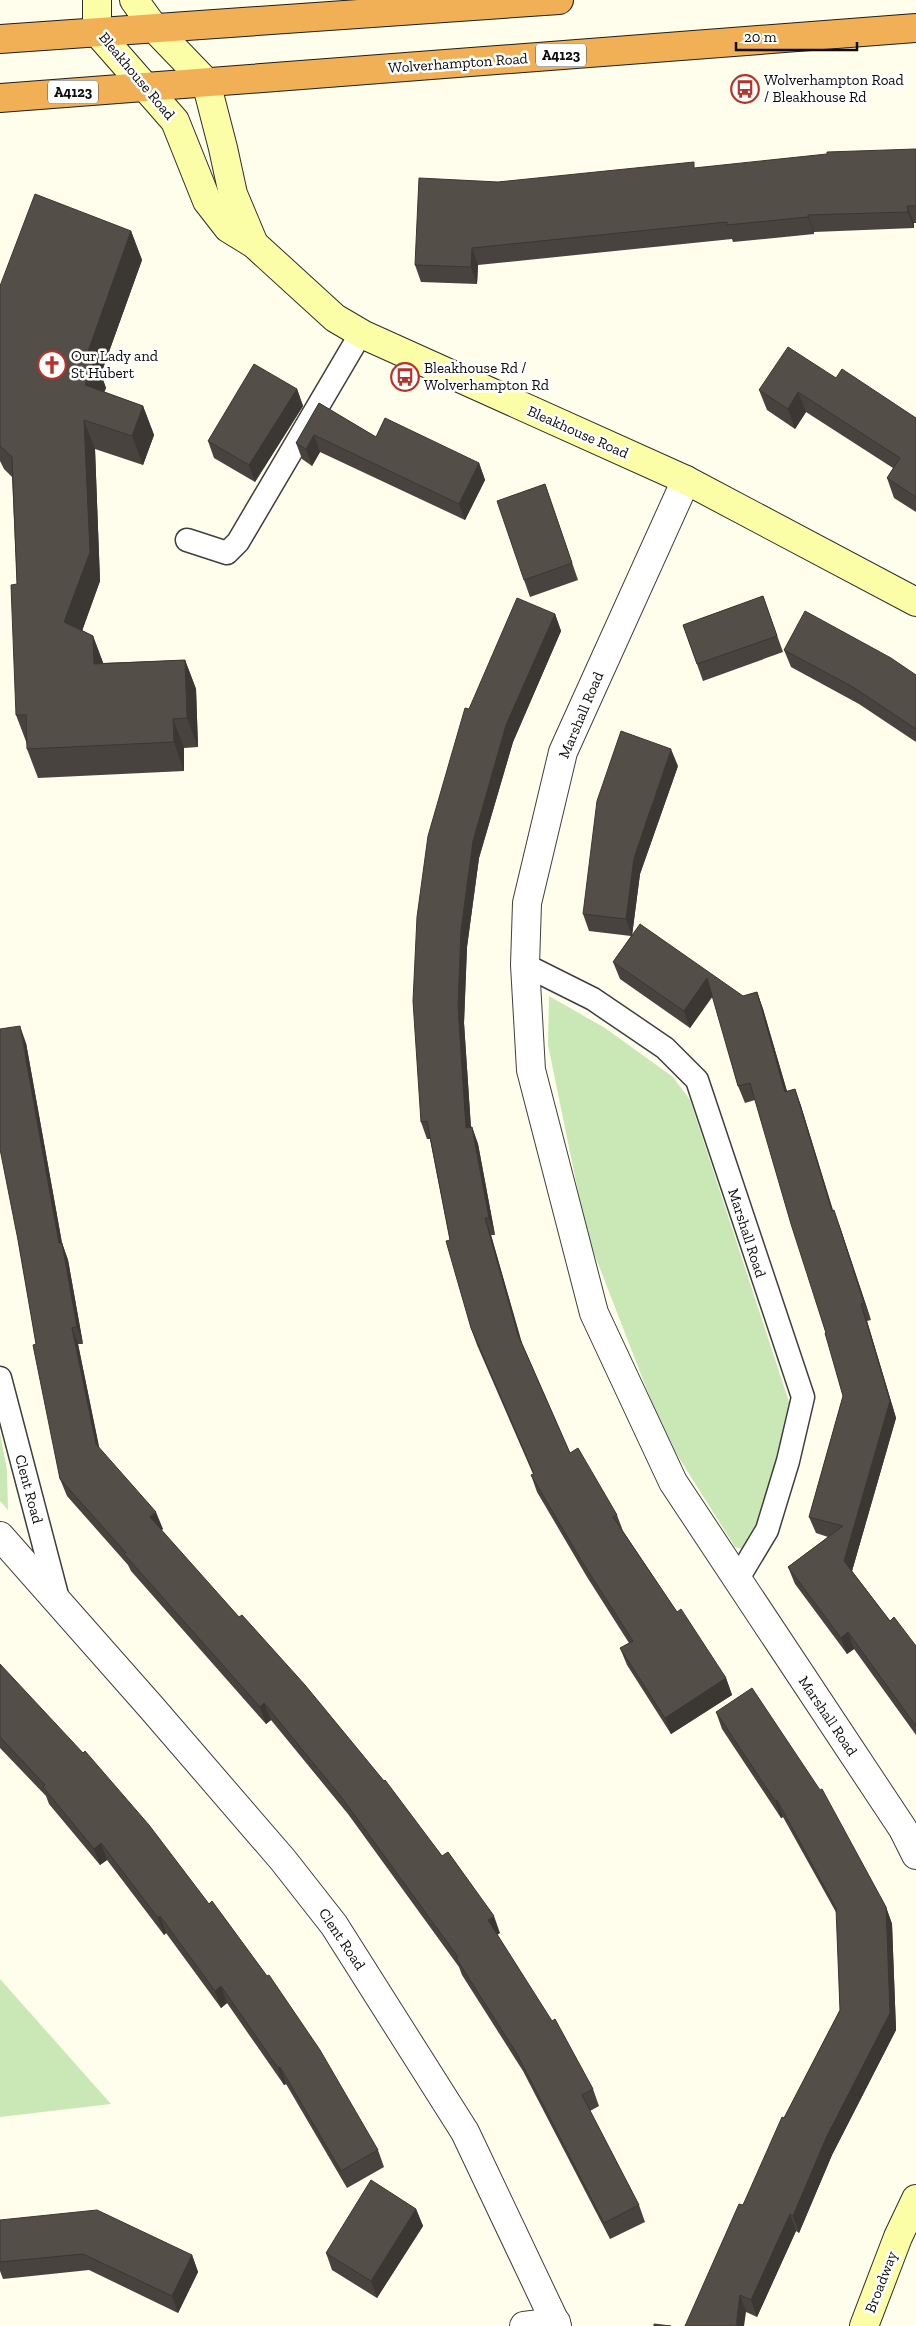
<svg xmlns="http://www.w3.org/2000/svg" width="916" height="2326" viewBox="0 0 916 2326" font-family="'Zilla Slab',serif">
  <style>
    .green { fill: #cae8b6 }
    .lines { fill: none; stroke-linecap: round; stroke-linejoin: round }
    .lane-casing { stroke: #3f3f3f; stroke-width: 25 }
    .street-casing { stroke: #3f3f3f; stroke-width: 30 }
    .secondary-casing { stroke: #2e2e2e; stroke-width: 30 }
    .highway-casing { stroke: #1d1d1d; stroke-width: 30 }
    .lane { stroke: #fff; stroke-width: 22 }
    .street { stroke: #fff; stroke-width: 28 }
    .secondary { stroke: #fcfda7; stroke-width: 28 }
    .highway { stroke: #f1b056; stroke-width: 28 }
    .wall { fill: #48433e }
    .shaded-wall { fill: #3b3732 }
    .building { fill: #544e48; stroke: #3b3732 }
    .labels { text-anchor: middle; dominant-baseline: central; stroke-width: 5; stroke-linejoin: round; paint-order: stroke }
    .shield { fill: #fff; stroke: #555; stroke-width: 1 }
    .shield-label { font-size: 14px; font-weight: bold; fill: #0c0c0c }
    .street-label { font-size: 15px; fill: #0c0c0c; stroke: #fff }
    .poi-label { font-size: 15px; fill: #0c0c0c; stroke: #fff; text-anchor: start }
  </style>
  <rect width="100%" height="100%" fill="#fffdeb"/>
  <!-- green -->
  <g class="green">
    <polygon points="549,996 605,1028 673,1077 690,1100 790,1405 781,1461 758,1531 745,1550 735,1547 664,1434 587,1235 548,1045"/>
    <polygon points="0,1433 7,1470 8,1510 0,1501"/>
    <polygon points="0,1979 111,2104 0,2117"/>
  </g>
  <g class="lines">
    <defs>
      <g id="lane">
        <polyline points="187,540 227,553 238,542 361,333"/>
        <polyline points="525,965 593,999 665,1048 697,1080 803,1397 788,1461 767,1530 737,1580"/>
        <polyline points="0,1378 58,1599"/>
      </g>
      <g id="street">
        <polyline points="686,480 563,752 527,903 525,965 531,1070 594,1313 673,1482 903,1829 916,1855"/>
        <polyline points="0,1536 151,1707 283,1860 334,1925 465,2132 557,2326"/>
        <polyline points="524,2326 556,2322"/>
      </g>
      <g id="secondary">
        <polyline points="97,0 97,32 175,121 207,201 228,228 254,244 335,318 364,335 686,480 916,602"/>
        <polyline points="134,0 155,29 206,82 223,148 233,194 254,244"/>
        <polyline points="864,2326 898,2237 916,2199"/>
      </g>
      <g id="highway">
        <polyline points="0,39 559,0"/>
        <polyline points="0,98 916,28"/>
      </g>
    </defs>
    <!-- lane casing -->
    <use href="#lane" class="lane-casing"/>
    <!-- street casing -->
    <use href="#street" class="street-casing"/>
    <!-- secondary casing -->
    <use href="#secondary" class="secondary-casing"/>
    <!-- highway casing -->
    <use href="#highway" class="highway-casing"/>
    <!-- lane -->
    <use href="#lane" class="lane"/>
    <!-- street -->
    <use href="#street" class="street"/>
    <!-- secondary -->
    <use href="#secondary" class="secondary"/>
    <!-- highway -->
    <use href="#highway" class="highway"/>
  </g>
  <!-- wall -->
  <g class="wall">
    <polygon points="916,149 916,223 914,223 914,228 814,232 814,234 733,242 732,239 478,265 477,284 421,282 415,265 498,182 696,168"/>
    <polygon points="131,231 142,260 101,374 106,388 104,392 143,406 154,435 143,465 95,449 100,581 82,630 93,636 103,663 185,660 196,689 198,747 184,748 184,771 38,778 27,749 27,744 16,715 17,584 12,477 4,469 0,461 0,286"/>
    <polygon points="836,378 916,418 916,512 894,498 887,478 893,468 806,412 795,429 767,410 759,390"/>
    <polygon points="297,389 303,406 255,482 214,458 208,441"/>
    <polygon points="319,403 376,437 479,463 485,480 465,520 320,452 312,466 302,459 296,443"/>
    <polygon points="545,484 578,580 530,597 524,580"/>
    <polygon points="763,596 783,652 703,681 683,625"/>
    <polygon points="555,614 561,631 513,742 479,858 467,947 464,1023 471,1127 472,1127 478,1144 495,1235 491,1235 522,1343 570,1453 617,1515 623,1531 677,1612 726,1678 732,1695 671,1734 627,1665 620,1648 629,1643 587,1577 537,1492 531,1475 533,1474 477,1345 471,1328 450,1240 430,1139 427,1139 421,1122 469,709"/>
    <polygon points="784,650 916,675 916,742 859,704 791,667"/>
    <polygon points="678,766 640,874 632,935 743,996 757,992 763,1009 787,1091 795,1089 801,1106 833,1210 840,1227 871,1320 867,1321 896,1418 852,1571 890,1621 916,1646 916,1735 854,1649 847,1654 795,1584 788,1567 828,1537 816,1533 809,1517 843,1396 826,1333 755,1100 745,1103 738,1086 713,996 690,1028 620,979 613,962 631,936 589,931 583,914"/>
    <polygon points="26,1043 62,1243 68,1260 83,1344 78,1344 99,1448 163,1529 161,1530 442,1856 500,1933 497,1934 593,2089 599,2106 590,2111 639,2205 645,2222 610,2239 523,2071 462,1975 459,1967 348,1814 271,1720 266,1724 131,1571 128,1565 67,1496 60,1479 18,1240"/>
    <polygon points="0,1664 378,2150 384,2167 347,2188 286,2084 284,2085 227,2003 221,2008 166,1933 164,1935 107,1860 100,1865 49,1804 46,1796 0,1748"/>
    <polygon points="716,1712 886,1907 892,1924 896,2030 832,2155 799,2233 796,2231 757,2317 746,2312 685,2326 743,2205 784,2118 840,2010 837,1914 783,1817 781,1818 722,1729"/>
    <polygon points="416,2209 423,2226 377,2298 332,2270 326,2253"/>
    <polygon points="0,2220 192,2255 198,2272 178,2313 89,2270 3,2279 0,2271"/>
  </g>
  <!-- shaded-wall -->
  <g class="shaded-wall">
    <polygon points="907,206 914,223 914,228 908,212"/>
    <polygon points="808,215 814,232 814,234 808,217"/>
    <polygon points="131,231 142,260 101,374 106,388 95,414 85,385 86,357"/>
    <polygon points="472,248 478,265 477,284 471,267"/>
    <polygon points="297,389 303,406 255,482 249,465"/>
    <polygon points="798,392 806,412 795,429 788,409"/>
    <polygon points="143,406 154,435 143,465 132,436"/>
    <polygon points="84,420 95,449 100,581 75,651 64,622"/>
    <polygon points="314,435 320,452 312,466 306,449"/>
    <polygon points="479,463 485,480 465,520 459,504"/>
    <polygon points="555,614 561,631 513,742 479,858 467,947 464,1023 472,1145 466,1128 458,1006 461,930 473,841 506,725"/>
    <polygon points="93,636 104,665 94,664"/>
    <polygon points="185,660 196,689 198,747 187,718"/>
    <polygon points="173,719 184,748 184,771 174,742"/>
    <polygon points="671,749 678,766 640,874 632,936 626,919 634,858"/>
    <polygon points="707,978 713,995 690,1028 684,1011"/>
    <polygon points="757,992 763,1009 792,1109 785,1092"/>
    <polygon points="20,1026 26,1043 65,1260 59,1243"/>
    <polygon points="795,1089 801,1106 838,1228 832,1211"/>
    <polygon points="472,1127 478,1144 495,1235 489,1218"/>
    <polygon points="834,1210 840,1227 871,1320 864,1303"/>
    <polygon points="485,1218 491,1235 524,1352 518,1335"/>
    <polygon points="62,1243 68,1260 83,1344 77,1327"/>
    <polygon points="861,1304 867,1321 896,1418 850,1578 844,1561"/>
    <polygon points="72,1328 78,1344 102,1461 96,1444"/>
    <polygon points="156,1512 163,1529 156,1534 150,1517"/>
    <polygon points="848,1632 854,1649 847,1654 841,1638"/>
    <polygon points="726,1678 732,1695 671,1734 665,1718"/>
    <polygon points="264,1703 271,1720 266,1724 260,1707"/>
    <polygon points="777,1800 783,1817 781,1818 775,1801"/>
    <polygon points="101,1843 107,1860 100,1865 94,1849"/>
    <polygon points="886,1907 892,1924 896,2030 832,2155 799,2233 793,2216"/>
    <polygon points="160,1916 166,1933 164,1935 158,1918"/>
    <polygon points="494,1916 500,1933 494,1937 488,1920"/>
    <polygon points="221,1986 227,2003 221,2008 215,1991"/>
    <polygon points="280,2067 286,2084 284,2085 278,2068"/>
    <polygon points="416,2209 423,2226 377,2298 371,2281"/>
    <polygon points="790,2214 796,2231 757,2317 751,2300"/>
    <polygon points="192,2255 198,2272 178,2313 172,2296"/>
    <polygon points="740,2295 746,2312 744,2326 736,2326"/>
  </g>
  <!-- building -->
  <g class="building">
    <polygon points="916,149 916,206 907,206 908,212 808,215 808,217 727,225 727,222 472,248 471,267 415,265 419,178 498,182 694,162 694,168 827,154 827,152"/>
    <polygon points="35,194 131,231 86,357 95,359 85,385 143,406 132,436 84,420 90,552 64,622 93,636 94,664 185,660 187,718 173,719 174,742 27,749 26,715 16,715 11,585 17,584 12,457 0,446 0,286"/>
    <polygon points="788,347 836,378 842,369 916,418 916,497 887,478 900,458 798,392 788,409 759,390"/>
    <polygon points="254,364 297,389 249,465 208,441"/>
    <polygon points="319,403 376,437 385,418 479,463 459,504 314,435 306,449 296,443"/>
    <polygon points="545,484 572,563 524,580 497,501"/>
    <polygon points="763,596 777,636 697,664 683,625"/>
    <polygon points="517,598 555,614 506,725 473,841 461,930 458,1006 466,1128 472,1127 489,1218 485,1218 518,1335 570,1453 578,1448 617,1515 613,1517 677,1612 681,1609 726,1678 665,1718 620,1648 633,1641 581,1560 531,1475 534,1474 471,1328 446,1241 450,1240 427,1121 421,1122 413,1001 417,917 428,836 465,708 469,709"/>
    <polygon points="805,611 891,658 916,675 916,729 853,687 784,650"/>
    <polygon points="621,731 671,749 634,858 626,919 583,914 597,801"/>
    <polygon points="640,924 743,996 757,992 785,1092 795,1089 832,1211 834,1210 864,1303 861,1304 890,1401 844,1561 890,1621 894,1617 916,1646 916,1726 848,1632 841,1638 788,1567 843,1526 809,1517 843,1396 825,1333 826,1333 791,1224 750,1083 738,1086 707,978 684,1011 613,962"/>
    <polygon points="20,1026 59,1243 62,1243 77,1327 72,1328 96,1444 156,1512 150,1517 239,1617 242,1615 305,1685 384,1781 385,1780 442,1856 448,1852 494,1916 488,1920 552,2021 555,2019 593,2089 582,2095 639,2205 604,2223 517,2054 456,1958 458,1957 342,1798 264,1703 260,1707 124,1554 126,1553 60,1479 33,1345 36,1344 18,1240 0,1149 0,1029"/>
    <polygon points="0,1664 83,1753 85,1751 149,1825 209,1904 212,1901 267,1976 269,1975 320,2050 378,2150 341,2171 280,2067 278,2068 221,1986 215,1991 160,1916 158,1918 101,1843 94,1849 43,1787 45,1785 0,1737"/>
    <polygon points="752,1688 820,1790 822,1789 886,1907 890,2013 826,2138 793,2216 790,2214 751,2300 740,2295 736,2326 685,2326 739,2204 743,2205 782,2117 784,2118 840,2010 836,1908 777,1800 775,1801 716,1712"/>
    <polygon points="371,2180 416,2209 371,2281 326,2253"/>
    <polygon points="97,2210 192,2255 172,2296 83,2254 0,2262 0,2220"/>
    <polygon points="654,2324 671,2326 654,2326"/>
  </g>
  <!-- icons -->
  <defs>
    <symbol id="bus-ring" viewBox="-11 -11 22 22"><circle r="9.5" fill="#fff" stroke="#b83227" stroke-width="1.5"/><path d="M-5-6H5V4H4V6H2V4H-2V6H-4V4H-5ZM-3.5-4V0h7V-4ZM-3.5 1.2v1.5H-2V1.2ZM2 1.2v1.5H3.5V1.2Z" fill="#b83227"/></symbol>
    <symbol id="church-ring" viewBox="-11 -11 22 22"><circle r="9.5" fill="#fff" stroke="#b83227" stroke-width="1.5"/><path d="M-1.2-6h2.4v3.5h3.3v2.4h-3.3V6h-2.4V-.1h-3.3v-2.4h3.3Z" fill="#b83227"/></symbol>
  </defs>
  <g fill-rule="evenodd">
    <use href="#bus-ring" x="729" y="73" width="32" height="32"/>
    <use href="#church-ring" x="36" y="349" width="32" height="32"/>
    <use href="#bus-ring" x="389" y="361" width="32" height="32"/>
  </g>
  <g class="labels">
    <!-- shield labels -->
    <g class="shield">
      <rect x="536" y="43.5" width="50" height="23" rx="4"/>
      <rect x="48" y="80.5" width="50" height="23" rx="4"/>
    </g>
    <g class="shield-label">
      <text x="561" y="55">A4123</text>
      <text x="73" y="92">A4123</text>
    </g>
    <!-- street labels -->
    <g class="street-label">
      <text transform="translate(458 63) rotate(-4)">Wolverhampton Road</text>
      <text transform="translate(137 76) rotate(50)">Bleakhouse Road</text>
      <text transform="translate(578 432) rotate(24)">Bleakhouse Road</text>
      <text transform="translate(581 715) rotate(-67)">Marshall Road</text>
      <text transform="translate(747 1233) rotate(72)">Marshall Road</text>
      <text transform="translate(29 1489) rotate(75)">Clent Road</text>
      <text transform="translate(828 1716) rotate(56)">Marshall Road</text>
      <text transform="translate(342 1939) rotate(56)">Clent Road</text>
      <text transform="translate(881 2282) rotate(-69)">Broadway</text>
    </g>
    <!-- poi labels -->
    <g class="poi-label">
      <text x="764" y="80">Wolverhampton Road<tspan x="764" dy="17">/ Bleakhouse Rd</tspan></text>
      <text x="71" y="356">Our Lady and<tspan x="71" dy="17">St Hubert</tspan></text>
      <text x="424" y="368">Bleakhouse Rd /<tspan x="424" dy="17">Wolverhampton Rd</tspan></text>
    </g>
  </g>
  <!-- scale -->
  <path d="M736 42v8h121v-8" fill="none" stroke="#0c0c0c" stroke-width="2.5"/>
  <text x="744" y="42" font-size="15" fill="#0c0c0c" stroke="#ffffff" stroke-width="4" paint-order="stroke">20 m</text>
</svg>
